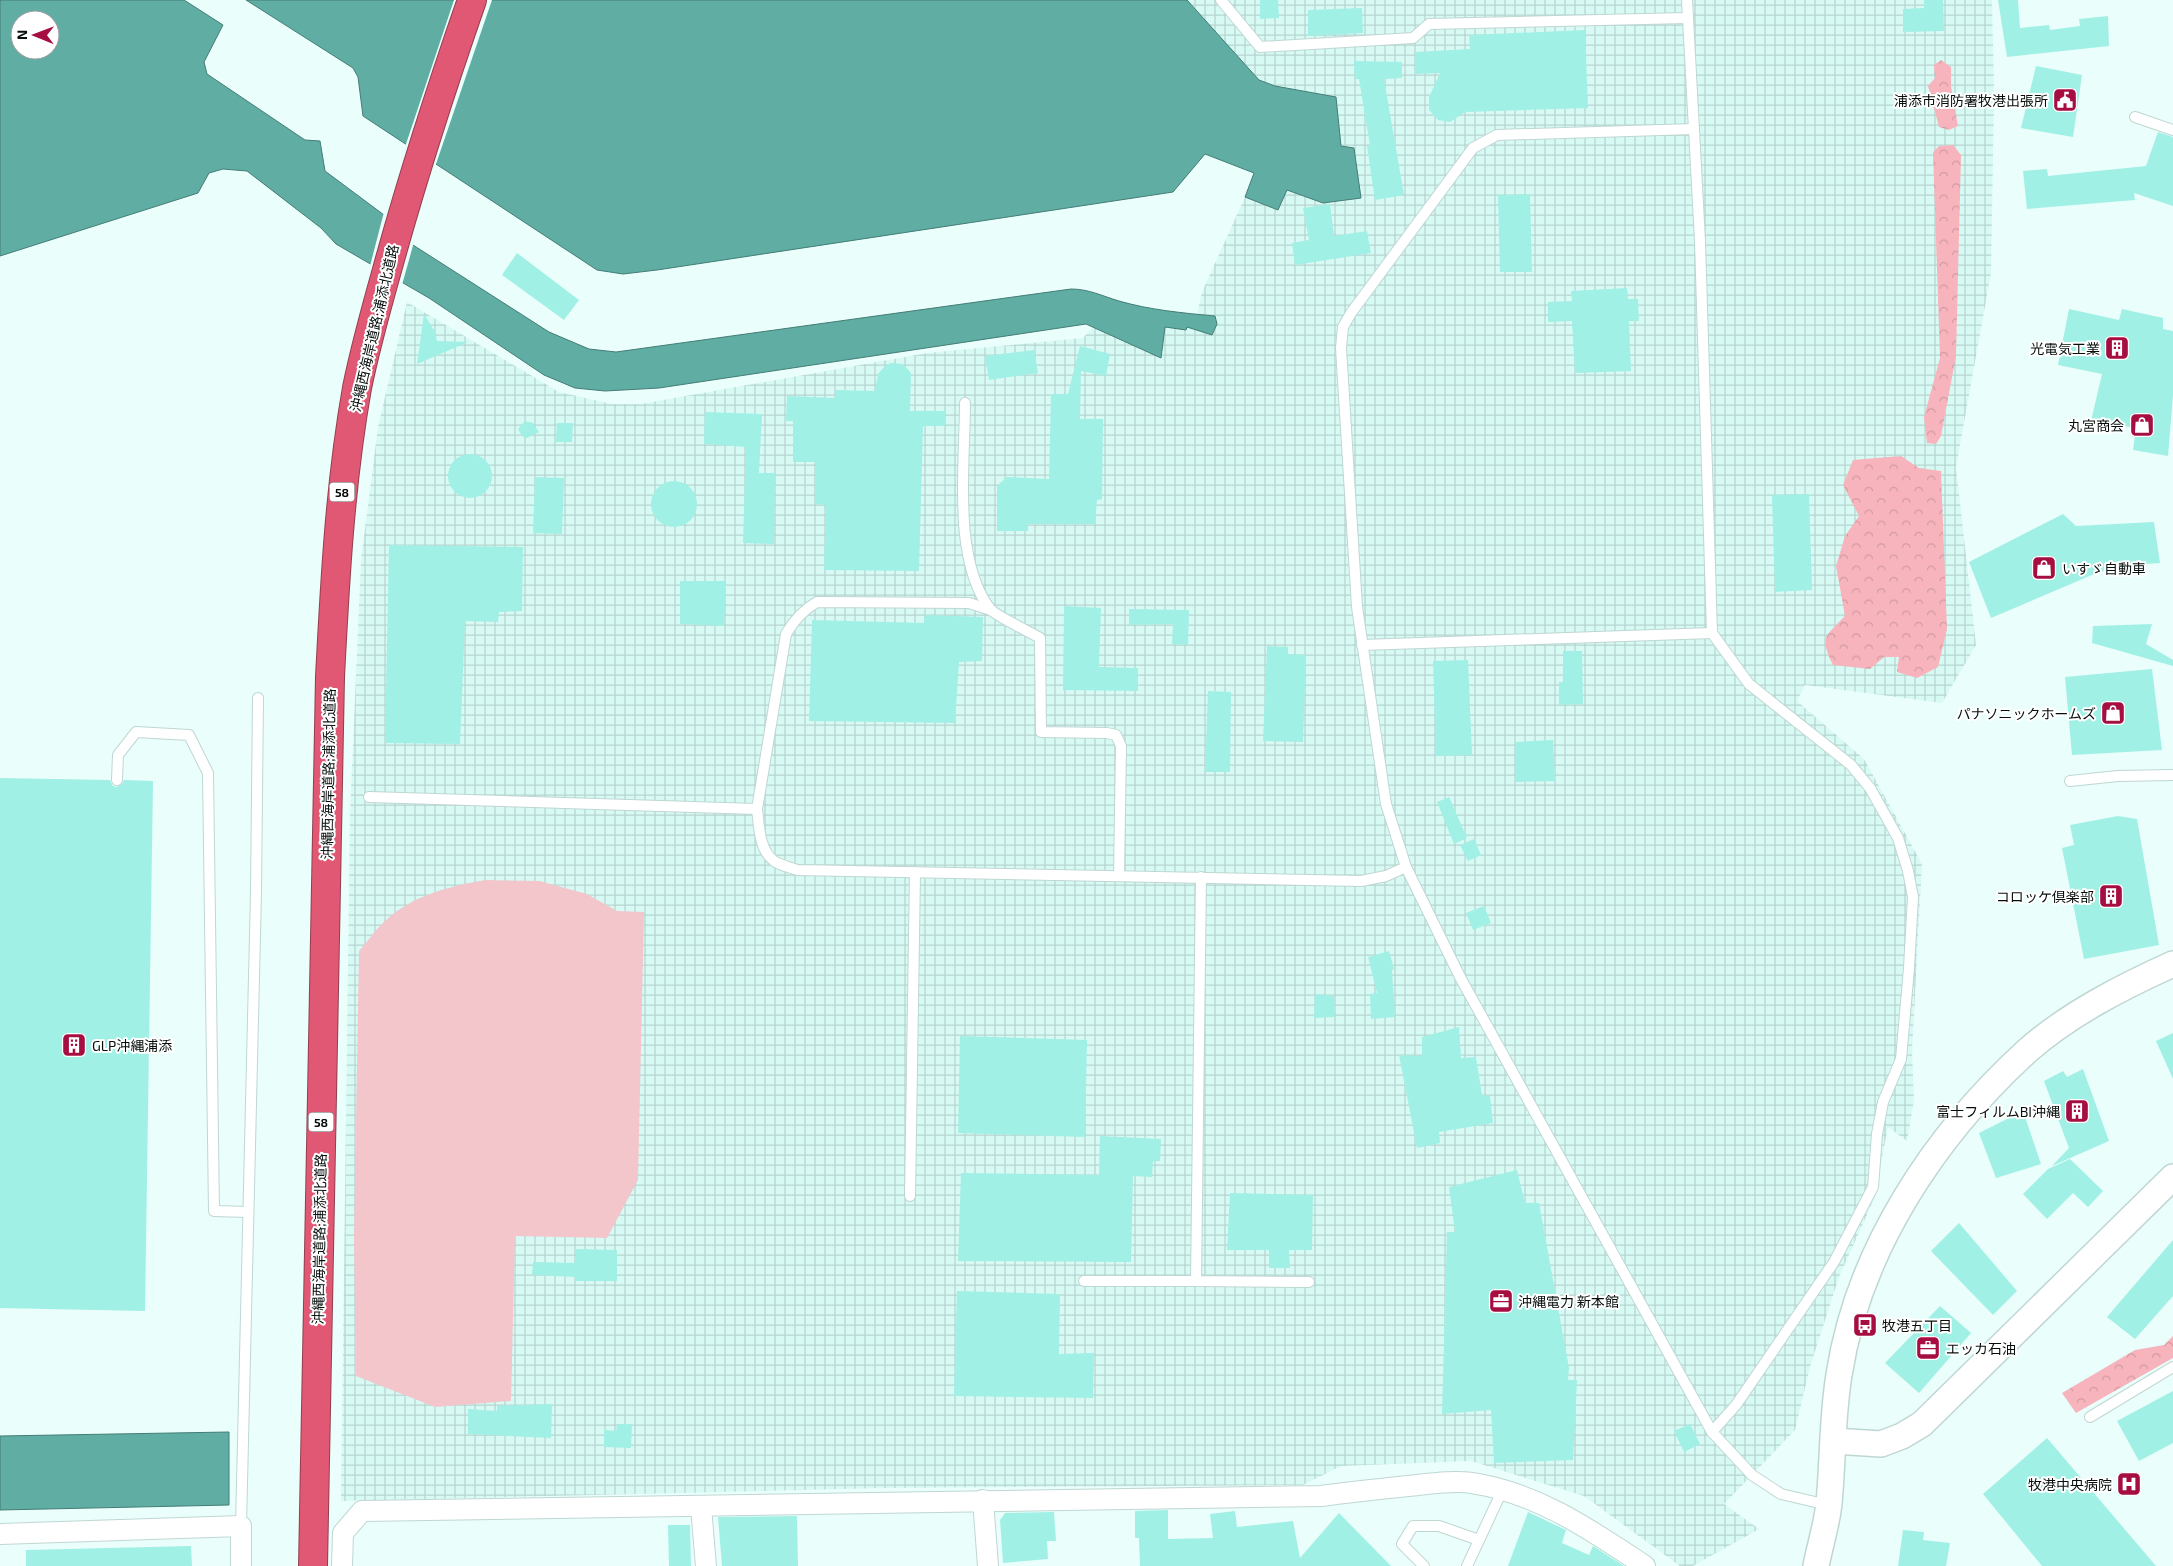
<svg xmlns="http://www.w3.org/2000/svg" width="2173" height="1566" viewBox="0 0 2173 1566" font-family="'Exo 2','Noto Sans JP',sans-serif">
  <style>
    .industrial { fill: url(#industrial-grid) }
    .green { fill: #f2c6cb }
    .forest { fill: url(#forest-crowns) }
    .water { fill: #5fada3; stroke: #447d76; fill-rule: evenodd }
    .pier { fill: #eafefb }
    .building { fill: #a1f0e5 }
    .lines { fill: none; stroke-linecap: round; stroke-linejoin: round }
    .service-casing { stroke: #bfd7d3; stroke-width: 12 }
    .minor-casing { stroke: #bfd7d3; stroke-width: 22 }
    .tertiary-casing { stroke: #bfd7d3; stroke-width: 28 }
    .motorway-casing { stroke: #943e50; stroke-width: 30 }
    .service { stroke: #fff; stroke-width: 10 }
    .minor { stroke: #fff; stroke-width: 20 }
    .tertiary { stroke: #fff; stroke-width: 25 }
    .motorway { stroke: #e15875; stroke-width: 28 }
    .labels { text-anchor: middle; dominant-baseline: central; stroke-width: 4; stroke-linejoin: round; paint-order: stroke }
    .shield { fill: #fff; stroke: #515655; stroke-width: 1 }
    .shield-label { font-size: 12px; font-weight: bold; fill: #060e0c }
    .poi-label { font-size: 14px; fill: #060e0c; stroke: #fff; text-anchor: end }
    .street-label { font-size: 14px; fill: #060e0c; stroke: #fff }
  </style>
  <defs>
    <pattern id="industrial-grid" width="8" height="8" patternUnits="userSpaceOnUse" patternTransform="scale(1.25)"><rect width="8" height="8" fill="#d7faf4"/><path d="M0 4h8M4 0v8" fill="none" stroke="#b7d5d0"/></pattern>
    <pattern id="forest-crowns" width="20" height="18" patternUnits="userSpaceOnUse" patternTransform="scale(1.25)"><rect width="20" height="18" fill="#f7b4bc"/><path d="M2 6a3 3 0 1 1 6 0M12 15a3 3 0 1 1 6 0" fill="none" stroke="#d29aa0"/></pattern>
  </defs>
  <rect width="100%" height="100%" fill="#eafefb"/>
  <!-- industrial -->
  <polygon class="industrial" points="1187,0 1992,0 1994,93 1991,273 1956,467 1976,645 1942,703 1805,685 1797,701 1864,759 1922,864 1912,1051 1914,1100 1907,1141 1888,1127 1874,1199 1839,1277 1810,1367 1795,1430 1724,1504 1759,1529 1693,1566 1680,1566 1584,1496 1471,1461 1341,1466 1303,1485 885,1488 341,1501 350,814 361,560 378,427 407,302 559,392 612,404 641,404 927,353 1083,338 1093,327 1161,357 1165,327 1185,330 1187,326 1213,335 1215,316 1197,314 1202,292 1245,197 1278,210 1287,190 1341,146 1336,97 1275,86 1259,80"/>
  <!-- green -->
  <path class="green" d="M 485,880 L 539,881 L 587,894 L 617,911 L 644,912 L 638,1180 L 607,1238 L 515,1236 L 511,1401 L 435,1407 L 356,1376 L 354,1238 L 359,951 C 368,941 375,930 385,921 C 411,896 450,886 485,880 Z"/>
  <!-- forest -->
  <g class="forest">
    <polygon points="1941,60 1951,67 1951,86 1958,126 1949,130 1939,127 1928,86 1935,78 1934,65"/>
    <polygon points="1953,145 1961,155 1956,356 1941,436 1936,444 1927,443 1924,417 1940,358 1933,152 1939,146"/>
    <path d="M 1901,456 L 1919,468 L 1941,471 L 1947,629 L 1938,667 L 1917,678 L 1897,672 L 1899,657 L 1884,657 L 1870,669 L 1833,665 C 1819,636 1825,637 1845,616 L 1836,566 L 1845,536 L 1859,516 L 1843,485 L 1853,460 Z"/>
    <polygon points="2173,1336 2173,1358 2076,1413 2062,1393 2135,1350 2164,1345"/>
  </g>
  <!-- water -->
  <g class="water">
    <path d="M 0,0 L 184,0 L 223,25 L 204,62 L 207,74 L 305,140 L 320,141 L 325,171 L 384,215 L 413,245 L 549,332 L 589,349 L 616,352 L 1071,289 C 1089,289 1102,296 1119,301 C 1150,310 1183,313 1215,316 L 1217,324 L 1212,335 L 1187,327 L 1186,330 L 1165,327 L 1161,358 L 1086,324 L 659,388 L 605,391 L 575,388 L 544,375 L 429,298 L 336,244 L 321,228 L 247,171 L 223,169 L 209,173 L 198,193 L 0,256 ZM 20,20 L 50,20 L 50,50 L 20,50 Z"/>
    <polygon points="246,0 1187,0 1259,80 1275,86 1336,97 1341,146 1354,148 1361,198 1323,203 1287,190 1278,210 1245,197 1254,173 1205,154 1173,192 657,270 623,274 597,270 363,116 358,77 353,68"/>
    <polygon points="229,1432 229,1505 0,1510 0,1436"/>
  </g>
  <!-- pier -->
  <g class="pier">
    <polygon points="454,0 492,0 435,167 405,147"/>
    <polygon points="384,212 414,242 402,285 370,266"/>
  </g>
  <!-- building -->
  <g class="building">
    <polygon points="1260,0 1278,0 1279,18 1260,19"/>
    <polygon points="1924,0 1943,0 1944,31 1903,32 1903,9 1924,8"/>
    <polygon points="1998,0 2018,0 2020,28 2049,25 2050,30 2080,26 2079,19 2108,16 2109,46 2007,57"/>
    <polygon points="1362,8 1363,33 1308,36 1308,10"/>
    <polygon points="1585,30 1588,108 1465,112 1450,122 1438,120 1429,110 1429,97 1440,73 1416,74 1415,52 1470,49 1469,35"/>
    <polygon points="1354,61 1402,62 1402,78 1384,79 1404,195 1375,200 1367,146 1370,146 1359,79 1355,79"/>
    <polygon points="2036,66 2082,75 2073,137 2021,128"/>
    <polygon points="2158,132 2173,137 2173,206 2134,193 2135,200 2027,209 2023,171 2047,169 2048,176 2146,166"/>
    <polygon points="1530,194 1532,272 1500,272 1498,195"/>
    <polygon points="1330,204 1334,236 1367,231 1371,253 1295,265 1292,243 1309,240 1303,208"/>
    <polygon points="517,253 579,300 564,320 502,275"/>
    <polygon points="1627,288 1628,299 1638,299 1639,321 1629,321 1631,371 1575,373 1572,321 1548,322 1548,302 1572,301 1571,291"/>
    <polygon points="2069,309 2119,320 2122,309 2163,318 2163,329 2173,331 2173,395 2168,456 2133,450 2136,428 2091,421 2102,374 2058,365"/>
    <polygon points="424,314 435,332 437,341 468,342 417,364"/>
    <polygon points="1080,346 1110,354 1106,376 1081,371 1080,419 1103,419 1102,499 1097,500 1095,524 1028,524 1028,531 997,531 997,486 1007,477 1049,479 1051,394 1068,394"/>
    <polygon points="1034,350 1038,373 989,380 985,356"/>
    <polygon points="891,363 903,364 911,373 910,411 945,411 945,426 923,426 919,571 824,570 826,505 815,504 816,462 793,462 793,421 786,421 787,396 835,398 835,390 875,391 878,374 886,365"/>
    <polygon points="705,412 762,414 759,473 775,473 774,544 743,543 746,447 704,444"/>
    <polygon points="525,421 533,423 539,432 527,438 522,436 518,429"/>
    <polygon points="557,423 573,423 572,442 556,442"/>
    <circle cx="470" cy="476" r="22"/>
    <polygon points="535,477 564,478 562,534 533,533"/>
    <circle cx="674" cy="504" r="23"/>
    <polygon points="1809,494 1812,590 1775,592 1772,495"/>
    <polygon points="2063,514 2076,526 2154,522 2160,563 2132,565 2099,572 1991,618 1969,562"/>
    <polygon points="389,545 523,547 522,611 499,612 498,622 465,621 460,744 385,743"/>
    <polygon points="680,581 726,581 724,626 680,624"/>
    <polygon points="1064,606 1101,608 1099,667 1138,668 1138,691 1063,690"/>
    <polygon points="1129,609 1189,610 1188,645 1172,644 1173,624 1129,625"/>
    <polygon points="925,615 983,617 982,661 959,662 955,723 809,721 812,620 924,623"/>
    <polygon points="2152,624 2146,644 2173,660 2173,666 2092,643 2093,626"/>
    <polygon points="1267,646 1288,647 1288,654 1306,655 1303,742 1263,741"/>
    <polygon points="1563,651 1582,651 1583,704 1559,705 1559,682 1563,682"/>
    <polygon points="1468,660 1472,755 1436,756 1433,661"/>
    <polygon points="2152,669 2162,750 2072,755 2065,677"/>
    <polygon points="1208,691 1231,692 1230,772 1205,772"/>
    <polygon points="1553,740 1555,781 1516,782 1515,742"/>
    <polygon points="0,778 110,780 113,786 117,787 122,784 124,780 153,781 145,1311 0,1308"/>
    <polygon points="1449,797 1467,838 1454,844 1437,802"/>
    <polygon points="2118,816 2137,819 2159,945 2084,959 2062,848 2074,845 2070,825"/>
    <polygon points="1474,839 1481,855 1468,861 1460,845"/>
    <polygon points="1484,906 1491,923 1473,930 1466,913"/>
    <polygon points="1389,951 1394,969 1392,970 1395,1017 1371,1019 1370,994 1377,993 1368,957"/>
    <polygon points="1315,994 1334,996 1335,1017 1314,1018"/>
    <polygon points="1459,1027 1461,1058 1476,1057 1482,1095 1490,1096 1493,1123 1439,1132 1440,1143 1417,1148 1399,1055 1422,1056 1422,1037"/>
    <polygon points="2173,1033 2173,1079 2156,1041"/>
    <polygon points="960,1036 1087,1040 1085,1137 958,1133"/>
    <polygon points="2083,1069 2109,1141 2052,1166 2069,1148 2044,1081 2063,1071 2067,1077"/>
    <polygon points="2023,1111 2041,1164 1996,1178 1979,1133"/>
    <polygon points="1100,1136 1161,1139 1160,1161 1153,1161 1152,1177 1133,1176 1131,1262 958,1261 961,1173 1099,1175"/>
    <polygon points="2070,1159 2103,1191 2088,1207 2073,1193 2047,1219 2023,1194 2048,1169"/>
    <polygon points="1517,1170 1525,1203 1539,1203 1569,1368 1568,1380 1577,1380 1573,1460 1494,1463 1491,1410 1442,1414 1447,1232 1455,1232 1449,1187"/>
    <polygon points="1230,1193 1313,1195 1312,1250 1289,1250 1290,1268 1269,1268 1269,1250 1227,1250"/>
    <polygon points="1959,1223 2017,1291 1993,1315 1931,1251"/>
    <polygon points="2173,1240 2173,1296 2135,1339 2107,1317"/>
    <polygon points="576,1249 617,1250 617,1281 575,1281 576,1277 532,1275 533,1262 576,1263"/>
    <polygon points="957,1291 1060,1294 1059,1354 1094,1353 1093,1398 954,1396"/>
    <polygon points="1940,1306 1971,1333 1919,1393 1885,1363"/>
    <polygon points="2173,1391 2173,1443 2139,1461 2117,1421"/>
    <polygon points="552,1404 551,1438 468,1434 468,1409 497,1411 497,1406"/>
    <polygon points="617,1424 632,1424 631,1448 604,1447 604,1430 616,1431"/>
    <polygon points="1690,1424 1700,1444 1684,1452 1674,1431"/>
    <polygon points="2047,1438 2156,1566 2042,1566 1983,1494"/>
    <polygon points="1168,1510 1168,1539 1213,1538 1210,1514 1235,1511 1237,1527 1293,1521 1300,1558 1339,1513 1391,1566 1140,1566 1139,1538 1135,1538 1135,1511"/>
    <polygon points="1054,1512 1056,1541 1047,1541 1048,1559 1003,1563 1000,1520 1005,1513"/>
    <polygon points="1528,1512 1566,1530 1562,1543 1589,1555 1593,1546 1624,1566 1508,1566"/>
    <polygon points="797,1516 798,1566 722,1566 718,1517"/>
    <polygon points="668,1525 690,1525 691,1566 669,1566"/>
    <polygon points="1903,1530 1924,1532 1923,1540 1950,1543 1946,1566 1898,1566"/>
    <polygon points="191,1546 192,1566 26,1566 26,1550"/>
  </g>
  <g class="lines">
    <defs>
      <g id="service">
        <polyline points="1221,0 1260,47 1413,38 1429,24 1688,18"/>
        <polyline points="1687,0 1700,241 1712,633 1749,684 1851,765 1870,788 1898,838 1908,871 1913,897 1909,968 1901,1059 1883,1102 1877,1134 1873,1187 1834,1262 1736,1405 1712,1432"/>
        <polyline points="2135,117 2173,130"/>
        <polyline points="1694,129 1497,135 1473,148 1351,313 1343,327 1341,348 1357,607 1386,804 1406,867 1460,977 1712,1432 1752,1475 1781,1494 1828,1505"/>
        <path d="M 965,403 C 965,463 952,559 990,609 C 996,616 1030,632 1040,638 L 1041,732 L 1107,733 L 1116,735 L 1121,746 L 1119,876"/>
        <path d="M 991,610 L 969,603 L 817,602 C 803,610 794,620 786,634 L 757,809 C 759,825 759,850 774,861 C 779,865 790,867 797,870 L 1361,881 L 1386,876 L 1406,867"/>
        <polyline points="1362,645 1712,633"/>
        <polyline points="117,780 118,755 136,732 189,735 208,773 214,1211 248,1212"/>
        <polyline points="2070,781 2118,776 2173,775"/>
        <polyline points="369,797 757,809"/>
        <polyline points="1201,877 1196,1281 1309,1282"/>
        <polyline points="910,1196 915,872"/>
        <polyline points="1084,1281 1196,1281"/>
        <polyline points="2090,1417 2173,1367"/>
        <polyline points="241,1526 256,892 258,698"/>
        <polyline points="1424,1566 1402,1544 1413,1526 1439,1526 1479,1540"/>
        <polyline points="1467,1566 1502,1491"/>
      </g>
      <g id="minor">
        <polyline points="983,1500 988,1566"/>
        <polyline points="701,1507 706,1566"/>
        <polyline points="0,1534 241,1526 241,1566"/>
        <path d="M 342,1566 L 343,1533 L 362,1511 L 1321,1496 C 1350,1492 1379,1489 1408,1486 C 1428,1484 1452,1480 1472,1483 C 1538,1493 1591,1530 1645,1566"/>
      </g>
      <g id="tertiary">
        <polyline points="1834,1441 1881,1444 1902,1436 1922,1424 2173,1177"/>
        <path d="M 1816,1566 C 1820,1545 1827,1524 1829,1503 C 1833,1461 1832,1417 1839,1375 C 1858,1250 1935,1135 2027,1051 C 2069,1014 2122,987 2173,964"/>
      </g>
      <path id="motorway" d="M 313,1566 L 330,677 C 335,580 340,484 357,388 C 365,348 376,309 387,270 C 412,179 441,89 472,0"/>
    </defs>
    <!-- service casing -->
    <use href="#service" class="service-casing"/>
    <!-- minor casing -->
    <use href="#minor" class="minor-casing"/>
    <!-- tertiary casing -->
    <use href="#tertiary" class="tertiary-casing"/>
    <!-- motorway casing -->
    <use href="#motorway" class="motorway-casing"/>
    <!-- service -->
    <use href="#service" class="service"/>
    <!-- minor -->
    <use href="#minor" class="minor"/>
    <!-- tertiary -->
    <use href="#tertiary" class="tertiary"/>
    <!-- motorway -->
    <use href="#motorway" class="motorway"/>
  </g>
  <!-- icons -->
  <defs>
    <symbol id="civic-square" viewBox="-11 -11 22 22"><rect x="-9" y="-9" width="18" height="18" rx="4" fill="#a60e42" stroke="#fff"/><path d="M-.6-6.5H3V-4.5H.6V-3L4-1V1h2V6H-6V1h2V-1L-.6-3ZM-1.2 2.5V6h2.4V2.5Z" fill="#fff"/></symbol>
    <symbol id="building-square" viewBox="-11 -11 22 22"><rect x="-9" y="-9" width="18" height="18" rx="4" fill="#a60e42" stroke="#fff"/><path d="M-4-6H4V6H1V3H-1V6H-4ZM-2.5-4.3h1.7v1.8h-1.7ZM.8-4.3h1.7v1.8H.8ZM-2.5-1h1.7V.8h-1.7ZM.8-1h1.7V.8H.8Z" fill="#fff"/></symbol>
    <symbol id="shop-square" viewBox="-11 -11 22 22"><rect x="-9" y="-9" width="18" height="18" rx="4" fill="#a60e42" stroke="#fff"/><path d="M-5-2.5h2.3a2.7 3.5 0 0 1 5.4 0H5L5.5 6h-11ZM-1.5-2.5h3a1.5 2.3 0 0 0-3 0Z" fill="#fff"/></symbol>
    <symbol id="office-square" viewBox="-11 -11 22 22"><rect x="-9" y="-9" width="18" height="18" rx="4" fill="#a60e42" stroke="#fff"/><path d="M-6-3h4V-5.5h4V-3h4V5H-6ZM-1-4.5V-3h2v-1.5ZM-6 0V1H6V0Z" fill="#fff"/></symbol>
    <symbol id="bus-square" viewBox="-11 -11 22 22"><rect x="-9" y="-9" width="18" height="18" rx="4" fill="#a60e42" stroke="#fff"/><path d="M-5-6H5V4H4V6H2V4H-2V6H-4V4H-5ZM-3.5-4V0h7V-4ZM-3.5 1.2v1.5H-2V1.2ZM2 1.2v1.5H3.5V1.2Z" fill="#fff"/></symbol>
    <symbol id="hospital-square" viewBox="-11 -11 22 22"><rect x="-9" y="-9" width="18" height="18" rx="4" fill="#a60e42" stroke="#fff"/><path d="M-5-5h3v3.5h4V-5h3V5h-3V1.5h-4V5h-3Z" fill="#fff"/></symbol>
  </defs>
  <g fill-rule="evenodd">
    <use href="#civic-square" x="2051" y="86" width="28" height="28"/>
    <use href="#building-square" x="2103" y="334" width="28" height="28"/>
    <use href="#shop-square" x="2128" y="411" width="28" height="28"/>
    <use href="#shop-square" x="2030" y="554" width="28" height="28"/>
    <use href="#shop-square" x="2099" y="699" width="28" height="28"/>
    <use href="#building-square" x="2097" y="882" width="28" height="28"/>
    <use href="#building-square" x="60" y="1031" width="28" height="28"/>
    <use href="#building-square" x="2063" y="1097" width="28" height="28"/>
    <use href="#office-square" x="1487" y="1287" width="28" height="28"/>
    <use href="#bus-square" x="1851" y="1311" width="28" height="28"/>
    <use href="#office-square" x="1914" y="1334" width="28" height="28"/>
    <use href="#hospital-square" x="2115" y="1470" width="28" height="28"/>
  </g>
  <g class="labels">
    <!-- shield labels -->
    <g class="shield">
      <rect x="329.5" y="482.5" width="25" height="19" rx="4"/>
      <rect x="308.5" y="1112.5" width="25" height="19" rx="4"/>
    </g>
    <g class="shield-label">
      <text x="342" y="492">58</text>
      <text x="321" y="1122">58</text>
    </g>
    <!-- poi labels -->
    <g class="poi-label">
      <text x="2048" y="100">浦添市消防署牧港出張所</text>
      <text x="2100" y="348">光電気工業</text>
      <text x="2124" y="425">丸宮商会</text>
      <text x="2062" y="568" text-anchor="start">いすゞ自動車</text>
      <text x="2096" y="713">パナソニックホームズ</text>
      <text x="2094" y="896">コロッケ倶楽部</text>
      <text x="92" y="1045" text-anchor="start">GLP沖縄浦添</text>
      <text x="2060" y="1111">富士フィルムBI沖縄</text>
      <text x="1518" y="1301" text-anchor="start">沖縄電力 新本館</text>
      <text x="1882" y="1325" text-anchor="start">牧港五丁目</text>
      <text x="1946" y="1348" text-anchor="start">エッカ石油</text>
      <text x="2112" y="1484">牧港中央病院</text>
    </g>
    <!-- street labels -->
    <g class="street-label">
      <text transform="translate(374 328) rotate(-77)">沖縄西海岸道路;浦添北道路</text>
      <text transform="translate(328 774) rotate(-89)">沖縄西海岸道路;浦添北道路</text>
      <text transform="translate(319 1239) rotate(-89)">沖縄西海岸道路;浦添北道路</text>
    </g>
  </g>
  <!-- north arrow -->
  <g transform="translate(35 35) rotate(271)"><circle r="24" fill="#ffffff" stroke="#9b9f9e"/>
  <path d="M0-4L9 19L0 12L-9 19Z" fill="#a60e42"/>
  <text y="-8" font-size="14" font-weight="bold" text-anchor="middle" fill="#060e0c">N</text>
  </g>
</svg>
